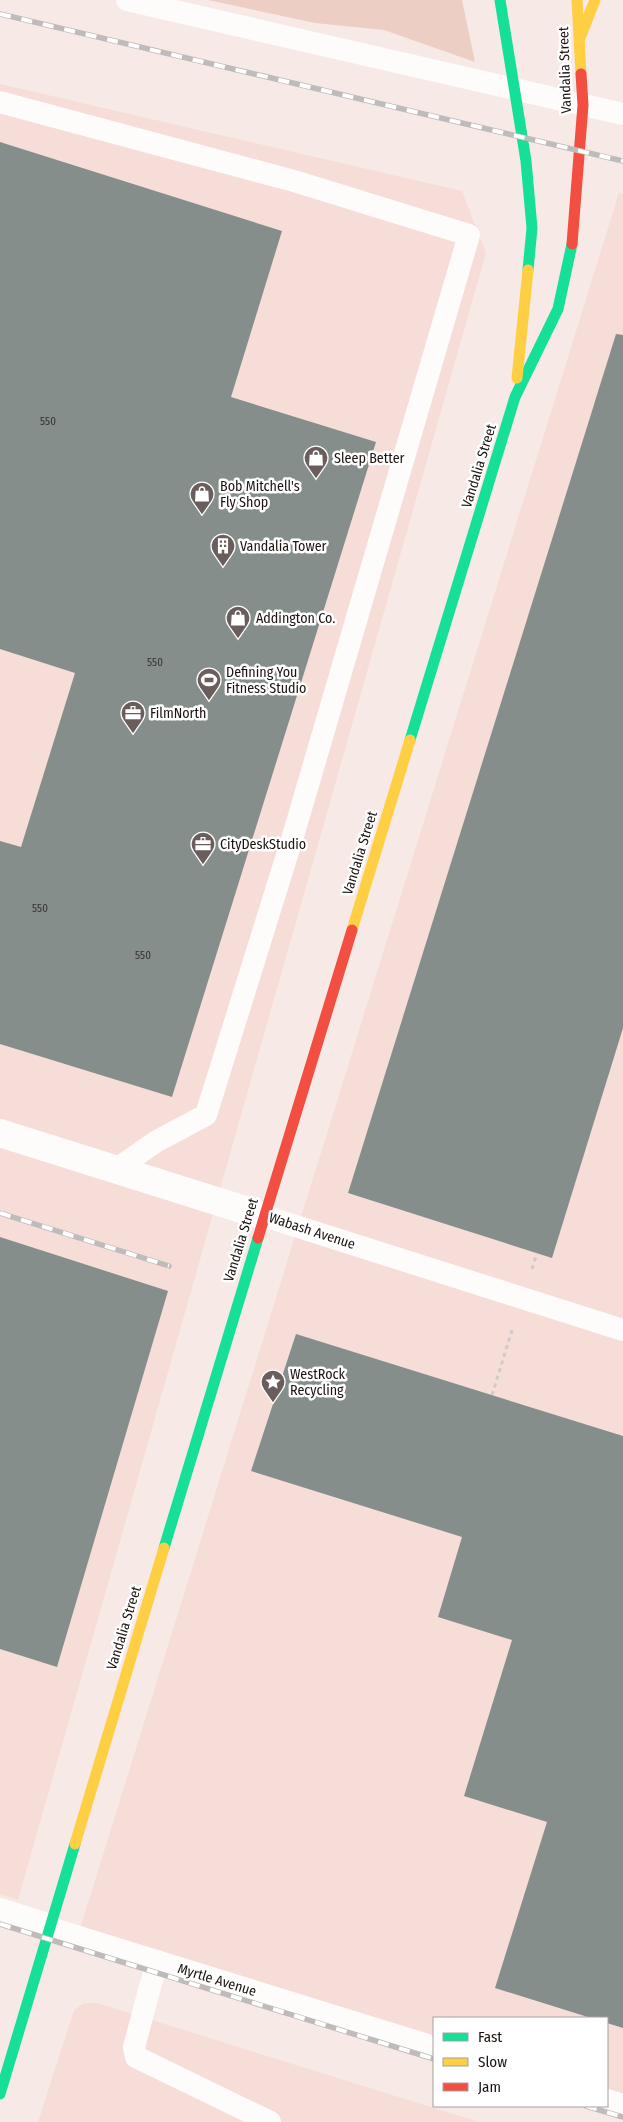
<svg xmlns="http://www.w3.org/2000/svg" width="623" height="2122" viewBox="0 0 623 2122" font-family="'Fira Sans Condensed',sans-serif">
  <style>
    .built { fill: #f6ddd7 }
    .green { fill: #edcec5 }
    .building { fill: #868e8b }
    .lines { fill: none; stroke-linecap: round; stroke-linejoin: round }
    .path { stroke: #d0cbca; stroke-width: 3; stroke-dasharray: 4 4; stroke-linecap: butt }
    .lane { stroke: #fefcfb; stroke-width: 22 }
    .street { stroke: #fefcfb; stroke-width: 28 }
    .fast { stroke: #16e098; stroke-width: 11 }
    .slow { stroke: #ffcf43; stroke-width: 11 }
    .jam { stroke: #f24e42; stroke-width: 11 }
    .rail-casing { stroke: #bfbbba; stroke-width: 5.5 }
    .rail { stroke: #fff; stroke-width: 4; stroke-dasharray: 11; stroke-linecap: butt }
    .labels { text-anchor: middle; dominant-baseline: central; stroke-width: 5; stroke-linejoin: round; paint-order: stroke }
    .number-label { font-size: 11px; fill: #363230 }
    .street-label { font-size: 14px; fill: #1c1311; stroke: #fff }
    .poi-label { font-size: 14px; fill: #1c1311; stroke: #fff; text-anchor: start }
  </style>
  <rect width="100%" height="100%" fill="#f7e9e5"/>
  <!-- built -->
  <g class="built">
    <polygon points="0,84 462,191 486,253 18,1900 0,1894"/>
    <polygon points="619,193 623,194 623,2102 607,2096 607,2018 434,2018 434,2042 80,1929"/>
    <polygon points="85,2003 97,2003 479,2122 38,2122 74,2010"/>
  </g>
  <!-- green -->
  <polygon class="green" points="208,0 462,0 475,62 384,30 315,23"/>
  <!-- building -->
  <g class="building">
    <polygon points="0,142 282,231 231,397 376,442 172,1097 0,1044 0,841 21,847 75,673 0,649"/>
    <polygon points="616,334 623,335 623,1028 552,1258 348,1193"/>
    <polygon points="0,1237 168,1291 57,1667 0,1649"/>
    <polygon points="296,1334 623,1436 623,2028 607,2023 607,2018 591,2018 495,1988 547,1822 464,1796 512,1640 438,1617 462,1537 251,1471"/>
  </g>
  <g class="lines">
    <!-- path -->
    <g class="path">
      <polyline points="532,1269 537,1253"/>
      <polyline points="492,1395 513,1327"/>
    </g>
    <!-- lane -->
    <g class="lane">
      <polyline points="127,0 623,114"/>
      <polyline points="0,102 294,181 469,235 293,836 206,1115 157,1141 115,1170"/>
      <polyline points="264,1216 623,1330"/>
      <polyline points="50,1928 434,2047"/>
      <polyline points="157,1961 134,2047 136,2057 270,2122"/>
      <polyline points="607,2100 623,2105"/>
    </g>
    <!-- street -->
    <g class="street">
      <polyline points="0,1133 264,1216"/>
      <polyline points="0,1912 50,1928"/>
    </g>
    <!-- fast -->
    <g class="fast">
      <polyline points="500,0 526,161 532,228 528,270"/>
      <polyline points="410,740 515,397 558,309 572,244"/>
      <polyline points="164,1548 258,1238"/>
      <polyline points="0,2094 75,1844"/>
    </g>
    <!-- slow -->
    <g class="slow">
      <polyline points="577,0 581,74"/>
      <polyline points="580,38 595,0"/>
      <polyline points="517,378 528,270"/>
      <polyline points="352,930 410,740"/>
      <polyline points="75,1844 164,1548"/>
    </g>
    <!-- jam -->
    <g class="jam">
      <polyline points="572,244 583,105 581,74"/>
      <polyline points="258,1238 352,930"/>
    </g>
    <defs>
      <g id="rail">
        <polyline points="0,14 623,161"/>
        <polyline points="0,1213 169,1266"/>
        <polyline points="0,1924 434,2059"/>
        <polyline points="586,2106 623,2117"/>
      </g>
    </defs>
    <!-- rail casing -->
    <use href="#rail" class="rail-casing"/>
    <!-- rail -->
    <use href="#rail" class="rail"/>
  </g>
  <!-- icons -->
  <defs>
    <symbol id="shop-pin" viewBox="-11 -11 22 30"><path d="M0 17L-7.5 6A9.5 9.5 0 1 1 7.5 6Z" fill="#695e5b" stroke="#fff"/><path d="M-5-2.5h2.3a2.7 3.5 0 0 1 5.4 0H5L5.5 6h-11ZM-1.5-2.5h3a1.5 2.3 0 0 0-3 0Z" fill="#fff"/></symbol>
    <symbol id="building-pin" viewBox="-11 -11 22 30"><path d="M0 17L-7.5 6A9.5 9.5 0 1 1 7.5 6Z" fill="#695e5b" stroke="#fff"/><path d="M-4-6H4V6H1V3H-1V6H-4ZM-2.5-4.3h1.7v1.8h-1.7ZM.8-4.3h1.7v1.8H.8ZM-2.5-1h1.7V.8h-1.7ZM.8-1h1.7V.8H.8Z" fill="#fff"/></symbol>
    <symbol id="stadium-pin" viewBox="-11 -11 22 30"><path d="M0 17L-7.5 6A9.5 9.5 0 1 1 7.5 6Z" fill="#695e5b" stroke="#fff"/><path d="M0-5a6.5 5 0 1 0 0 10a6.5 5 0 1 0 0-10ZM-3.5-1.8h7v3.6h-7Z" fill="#fff"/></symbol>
    <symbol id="office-pin" viewBox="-11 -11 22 30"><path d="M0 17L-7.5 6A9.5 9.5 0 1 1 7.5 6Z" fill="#695e5b" stroke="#fff"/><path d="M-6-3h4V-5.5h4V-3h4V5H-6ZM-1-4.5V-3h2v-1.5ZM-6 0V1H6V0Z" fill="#fff"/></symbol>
    <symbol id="sight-pin" viewBox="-11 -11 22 30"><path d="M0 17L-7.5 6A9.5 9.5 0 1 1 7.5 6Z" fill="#695e5b" stroke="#fff"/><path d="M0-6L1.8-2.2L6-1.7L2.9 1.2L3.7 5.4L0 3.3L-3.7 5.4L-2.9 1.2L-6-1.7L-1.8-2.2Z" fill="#fff"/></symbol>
  </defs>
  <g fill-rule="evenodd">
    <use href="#shop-pin" x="302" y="444" width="28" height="38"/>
    <use href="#shop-pin" x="188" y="480" width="28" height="38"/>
    <use href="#building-pin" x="209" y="532" width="28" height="38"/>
    <use href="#shop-pin" x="224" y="604" width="28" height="38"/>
    <use href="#stadium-pin" x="195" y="666" width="28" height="38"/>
    <use href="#office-pin" x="119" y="699" width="28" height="38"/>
    <use href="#office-pin" x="189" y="830" width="28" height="38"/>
    <use href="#sight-pin" x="259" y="1368" width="28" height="38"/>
  </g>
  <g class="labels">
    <!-- number labels -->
    <g class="number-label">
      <text x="48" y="421">550</text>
      <text x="155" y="662">550</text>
      <text x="40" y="908">550</text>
      <text x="143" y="955">550</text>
    </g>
    <!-- street labels -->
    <g class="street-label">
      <text transform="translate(565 70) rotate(-92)">Vandalia Street</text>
      <text transform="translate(479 466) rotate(-73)">Vandalia Street</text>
      <text transform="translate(360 853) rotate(-73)">Vandalia Street</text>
      <text transform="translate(312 1231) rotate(18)">Wabash Avenue</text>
      <text transform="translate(241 1240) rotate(-73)">Vandalia Street</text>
      <text transform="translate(124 1628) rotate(-73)">Vandalia Street</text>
      <text transform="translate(217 1980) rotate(17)">Myrtle Avenue</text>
    </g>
    <!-- poi labels -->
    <g class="poi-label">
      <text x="334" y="458">Sleep Better</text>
      <text x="220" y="486">Bob Mitchell's<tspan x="220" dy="16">Fly Shop</tspan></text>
      <text x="240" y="546">Vandalia Tower</text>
      <text x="256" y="618">Addington Co.</text>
      <text x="226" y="672">Defining You<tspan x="226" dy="16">Fitness Studio</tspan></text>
      <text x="150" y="713">FilmNorth</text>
      <text x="220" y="844">CityDeskStudio</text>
      <text x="290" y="1374">WestRock<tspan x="290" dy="16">Recycling</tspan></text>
    </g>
  </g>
  <!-- legend -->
  <rect x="433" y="2017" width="175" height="90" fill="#ffffff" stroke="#a4a1a0"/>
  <rect x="443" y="2033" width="25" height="8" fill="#16e098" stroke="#a4a1a0"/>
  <text x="478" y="2042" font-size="15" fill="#1c1311">Fast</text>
  <rect x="443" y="2058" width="25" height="8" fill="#ffcf43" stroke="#a4a1a0"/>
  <text x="478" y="2067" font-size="15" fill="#1c1311">Slow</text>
  <rect x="443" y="2083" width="25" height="8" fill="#f24e42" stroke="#a4a1a0"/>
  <text x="478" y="2092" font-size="15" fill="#1c1311">Jam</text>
</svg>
